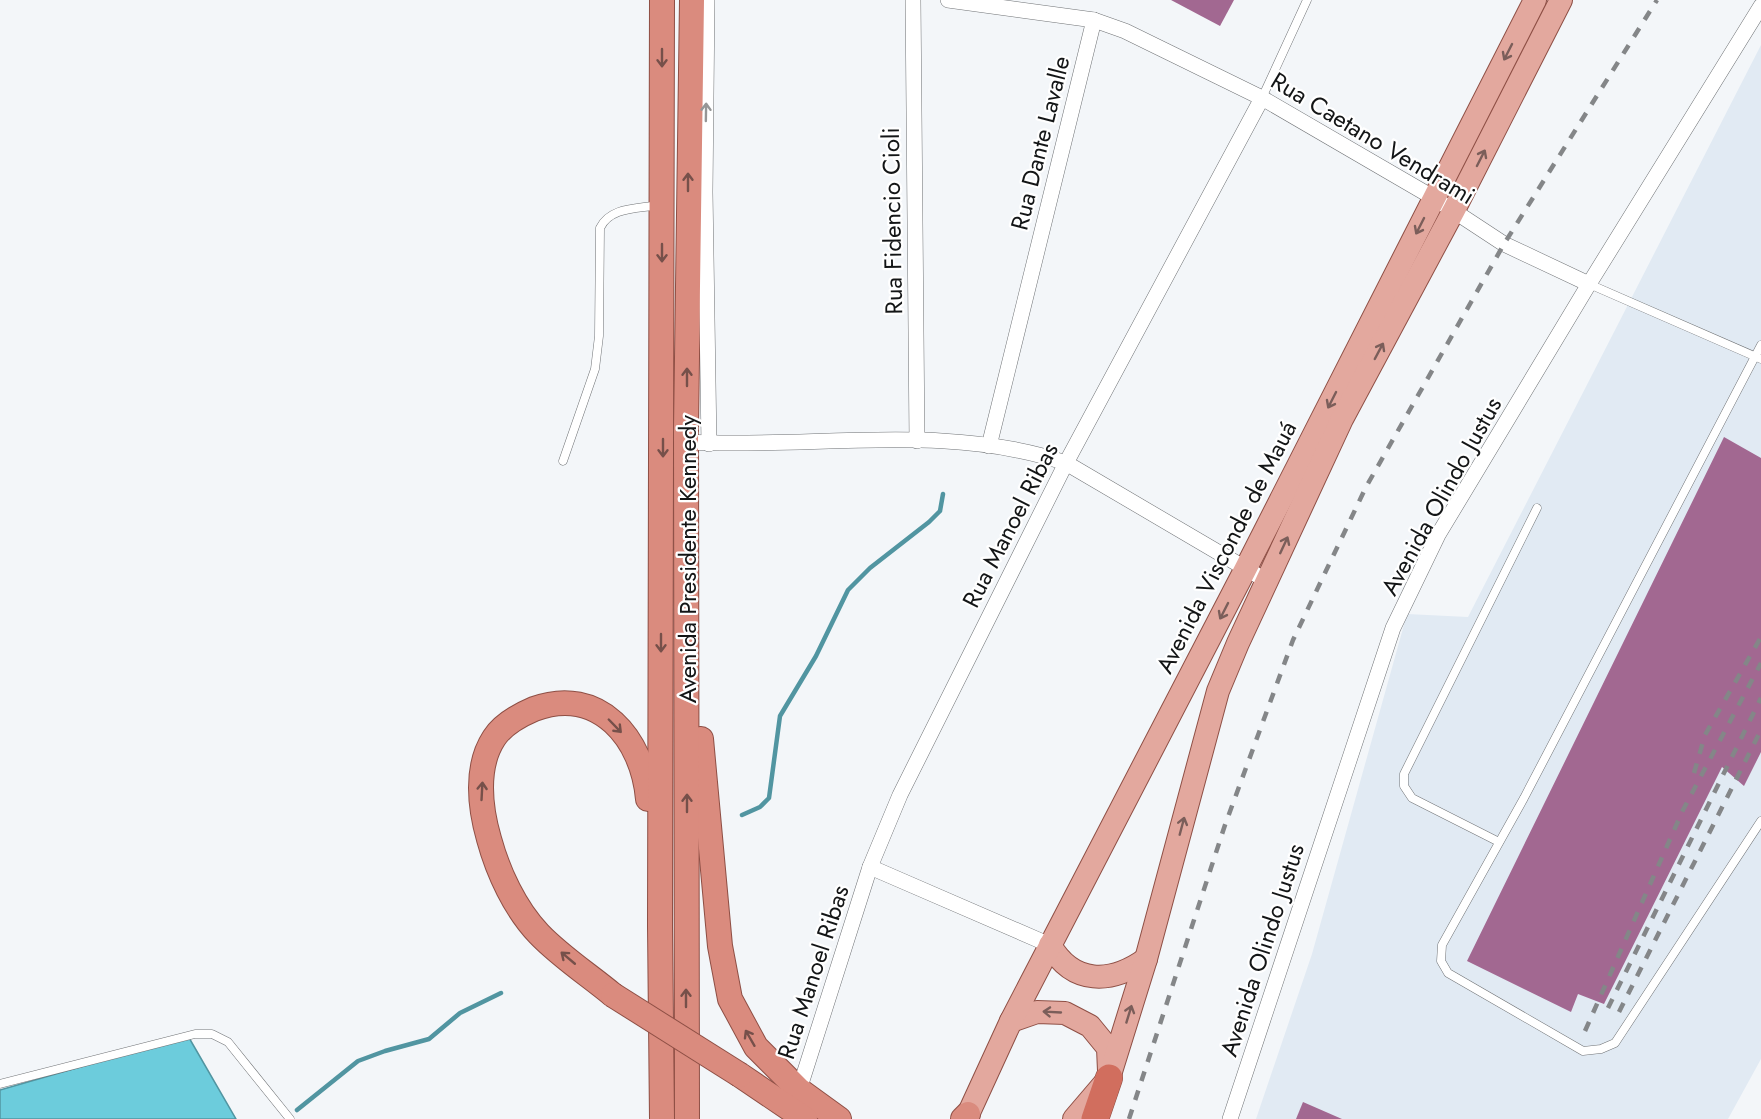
<svg xmlns="http://www.w3.org/2000/svg" width="1761" height="1119" viewBox="0 0 1761 1119" font-family="Jost,sans-serif">
  <style>
    .built { fill: #e1eaf3 }
    .water { fill: #6cccdc; stroke: #5195a1; stroke-width: 1.5 }
    .lines { fill: none; stroke-linecap: round; stroke-linejoin: round }
    .stream { stroke: #5195a1; stroke-width: 4.5 }
    .building { fill: #a26891 }
    .service-casing { stroke: #707376; stroke-width: 9 }
    .minor-casing { stroke: #707376; stroke-width: 16 }
    .primary-casing { stroke: #8e4f45; stroke-width: 24 }
    .trunk-casing { stroke: #8e4f45; stroke-width: 26 }
    .motorway-casing { stroke: #8e4f45; stroke-width: 28 }
    .service { stroke: #fff; stroke-width: 8 }
    .minor { stroke: #fff; stroke-width: 15 }
    .primary { stroke: #e3a89e; stroke-width: 22 }
    .trunk { stroke: #da8b7e; stroke-width: 24 }
    .motorway { stroke: #d16e5e; stroke-width: 27 }
    .rail { stroke: #848688; stroke-width: 4.5; stroke-dasharray: 10 10; stroke-linecap: butt }
    .trunk-bridge-casing { stroke: #8e4f45; stroke-width: 26; stroke-linecap: butt }
    .trunk-bridge { stroke: #da8b7e; stroke-width: 24 }
    .oneway { stroke: #7b5e5a }
    .oneway2 { stroke: #76504a }
    .oneway3 { stroke: #959696 }
    .labels { text-anchor: middle; dominant-baseline: central; stroke-width: 4.5; stroke-linejoin: round; paint-order: stroke }
    .street-label { font-size: 24px; fill: #131516; stroke: #fff }
  </style>
  <rect width="100%" height="100%" fill="#f3f6f9"/>
  <!-- built -->
  <polygon class="built" points="1761,45 1761,1059 1728,1119 1256,1119 1312,954 1407,614 1468,617"/>
  <!-- water -->
  <polygon class="water" points="188,1036 236,1119 0,1119 0,1090"/>
  <g class="lines">
    <!-- stream -->
    <g class="stream">
      <polyline points="742,815 760,807 769,798 780,716 816,656 848,590 870,568 929,522 940,511 943,494"/>
      <polyline points="297,1110 358,1061 385,1051 429,1039 460,1013 501,993"/>
    </g>
  </g>
  <!-- building -->
  <g class="building">
    <polygon points="1171,0 1234,0 1220,26"/>
    <polygon points="1724,437 1761,458 1761,752 1744,786 1722,767 1604,1004 1578,994 1571,1012 1467,961"/>
    <polygon points="1303,1102 1342,1119 1296,1119"/>
  </g>
  <g class="lines">
    <defs>
      <g id="service">
        <polyline points="1262,98 1307,0"/>
        <polyline points="1589,284 1761,359"/>
        <polyline points="1761,345 1524,798 1442,945 1441,961 1448,973 1583,1051 1601,1049 1615,1043 1761,821"/>
        <path d="M 563,461 L 595,369 L 599,336 L 600,228 C 610,207 637,209 658,205"/>
        <polyline points="1499,842 1412,798 1404,786 1404,774 1537,508"/>
        <polyline points="0,1084 195,1034 212,1034 228,1042 290,1119"/>
      </g>
      <g id="minor">
        <polyline points="707,0 705,192 709,444"/>
        <polyline points="913,0 917,441"/>
        <polyline points="948,0 1094,20 1125,31 1262,98 1434,198 1504,244 1589,284"/>
        <path d="M 687,442 C 812,449 945,422 1066,463 L 1267,581"/>
        <polyline points="989,446 1094,20"/>
        <polyline points="870,867 1050,945"/>
        <polyline points="799,1090 870,867 900,795 1066,463 1262,98"/>
        <polyline points="1230,1119 1393,628 1438,535 1589,284 1761,6"/>
      </g>
      <g id="primary">
        <path d="M 1050,945 C 1073,985 1111,984 1146,959"/>
        <polyline points="1011,1021 1037,1012 1065,1013 1090,1026 1108,1048 1109,1071"/>
        <polyline points="966,1119 1011,1021 1245,570 1535,0"/>
        <polyline points="1074,1119 1109,1078 1146,959 1218,691 1238,643 1342,419 1454,210 1561,0"/>
      </g>
      <g id="trunk">
        <polyline points="701,739 720,946 730,999 756,1047 799,1090 839,1119"/>
        <path d="M 613,995 C 589,975 561,957 539,934 C 515,909 498,872 489,839 C 480,808 475,767 494,738 C 503,724 520,715 534,709 C 599,685 643,739 648,799"/>
        <polyline points="740,1075 805,1119"/>
        <polyline points="662,1119 660,926 662,0"/>
        <polyline points="687,1119 686,429 692,0"/>
        <polyline points="963,1119 968,1114"/>
      </g>
      <polyline id="motorway" points="1095,1119 1109,1078"/>
    </defs>
    <!-- service casing -->
    <use href="#service" class="service-casing"/>
    <!-- minor casing -->
    <use href="#minor" class="minor-casing"/>
    <!-- primary casing -->
    <use href="#primary" class="primary-casing"/>
    <!-- trunk casing -->
    <use href="#trunk" class="trunk-casing"/>
    <!-- motorway casing -->
    <use href="#motorway" class="motorway-casing"/>
    <!-- service -->
    <use href="#service" class="service"/>
    <!-- minor -->
    <use href="#minor" class="minor"/>
    <!-- primary -->
    <use href="#primary" class="primary"/>
    <!-- trunk -->
    <use href="#trunk" class="trunk"/>
    <!-- motorway -->
    <use href="#motorway" class="motorway"/>
    <!-- rail -->
    <g class="rail">
      <polyline points="1694,773 1705,735 1761,637"/>
      <polyline points="1608,1008 1761,698"/>
      <polyline points="1619,1012 1761,730"/>
      <polyline points="1585,1031 1683,810 1761,663"/>
      <polyline points="1129,1119 1225,825 1293,640 1366,487 1504,244 1657,0"/>
    </g>
    <defs>
      <polyline id="trunk-bridge" points="613,995 740,1075"/>
    </defs>
    <!-- trunk-bridge casing -->
    <use href="#trunk-bridge" class="trunk-bridge-casing"/>
    <!-- trunk-bridge -->
    <use href="#trunk-bridge" class="trunk-bridge"/>
  </g>
  <!-- one-way arrows -->
  <defs><path id="oneway-shaft" d="M-6 0H5M1.5-3L5.5 0L1.5 3" fill="none" stroke-width="1.6" stroke-linecap="round" stroke-linejoin="round" transform="scale(1.5)"/></defs>
  <g class="oneway">
    <use href="#oneway-shaft" transform="translate(1508 52) rotate(117)"/>
    <use href="#oneway-shaft" transform="translate(1481 158) rotate(-63)"/>
    <use href="#oneway-shaft" transform="translate(1420 226) rotate(117)"/>
    <use href="#oneway-shaft" transform="translate(1379 351) rotate(-62)"/>
    <use href="#oneway-shaft" transform="translate(1332 400) rotate(117)"/>
    <use href="#oneway-shaft" transform="translate(1284 545) rotate(-65)"/>
    <use href="#oneway-shaft" transform="translate(1224 611) rotate(117)"/>
    <use href="#oneway-shaft" transform="translate(1182 826) rotate(-75)"/>
    <use href="#oneway-shaft" transform="translate(1052 1012) rotate(-177)"/>
    <use href="#oneway-shaft" transform="translate(1129 1014) rotate(-73)"/>
  </g>
  <g class="oneway2">
    <use href="#oneway-shaft" transform="translate(662 58) rotate(90)"/>
    <use href="#oneway-shaft" transform="translate(688 182) rotate(-90)"/>
    <use href="#oneway-shaft" transform="translate(662 253) rotate(90)"/>
    <use href="#oneway-shaft" transform="translate(687 377) rotate(-90)"/>
    <use href="#oneway-shaft" transform="translate(663 448) rotate(90)"/>
    <use href="#oneway-shaft" transform="translate(661 643) rotate(90)"/>
    <use href="#oneway-shaft" transform="translate(615 726) rotate(46)"/>
    <use href="#oneway-shaft" transform="translate(482 791) rotate(-87)"/>
    <use href="#oneway-shaft" transform="translate(687 803) rotate(-90)"/>
    <use href="#oneway-shaft" transform="translate(568 958) rotate(-140)"/>
    <use href="#oneway-shaft" transform="translate(686 998) rotate(-90)"/>
    <use href="#oneway-shaft" transform="translate(750 1038) rotate(-120)"/>
  </g>
  <use class="oneway3" href="#oneway-shaft" transform="translate(706 112) rotate(-89)"/>
  <g class="labels">
    <!-- street labels -->
    <g class="street-label">
      <text transform="translate(1373 138) rotate(31)">Rua Caetano Vendrami</text>
      <text transform="translate(1040 143) rotate(-76)">Rua Dante Lavalle</text>
      <text transform="translate(892 221) rotate(-91)">Rua Fidencio Cioli</text>
      <text transform="translate(1441 496) rotate(-61)">Avenida Olindo Justus</text>
      <text transform="translate(1010 525) rotate(-63)">Rua Manoel Ribas</text>
      <text transform="translate(1226 547) rotate(-63)">Avenida Visconde de Mauá</text>
      <text transform="translate(687 559) rotate(-90)">Avenida Presidente Kennedy</text>
      <text transform="translate(1262 950) rotate(-72)">Avenida Olindo Justus</text>
      <text transform="translate(813 972) rotate(-72)">Rua Manoel Ribas</text>
    </g>
  </g>
</svg>
